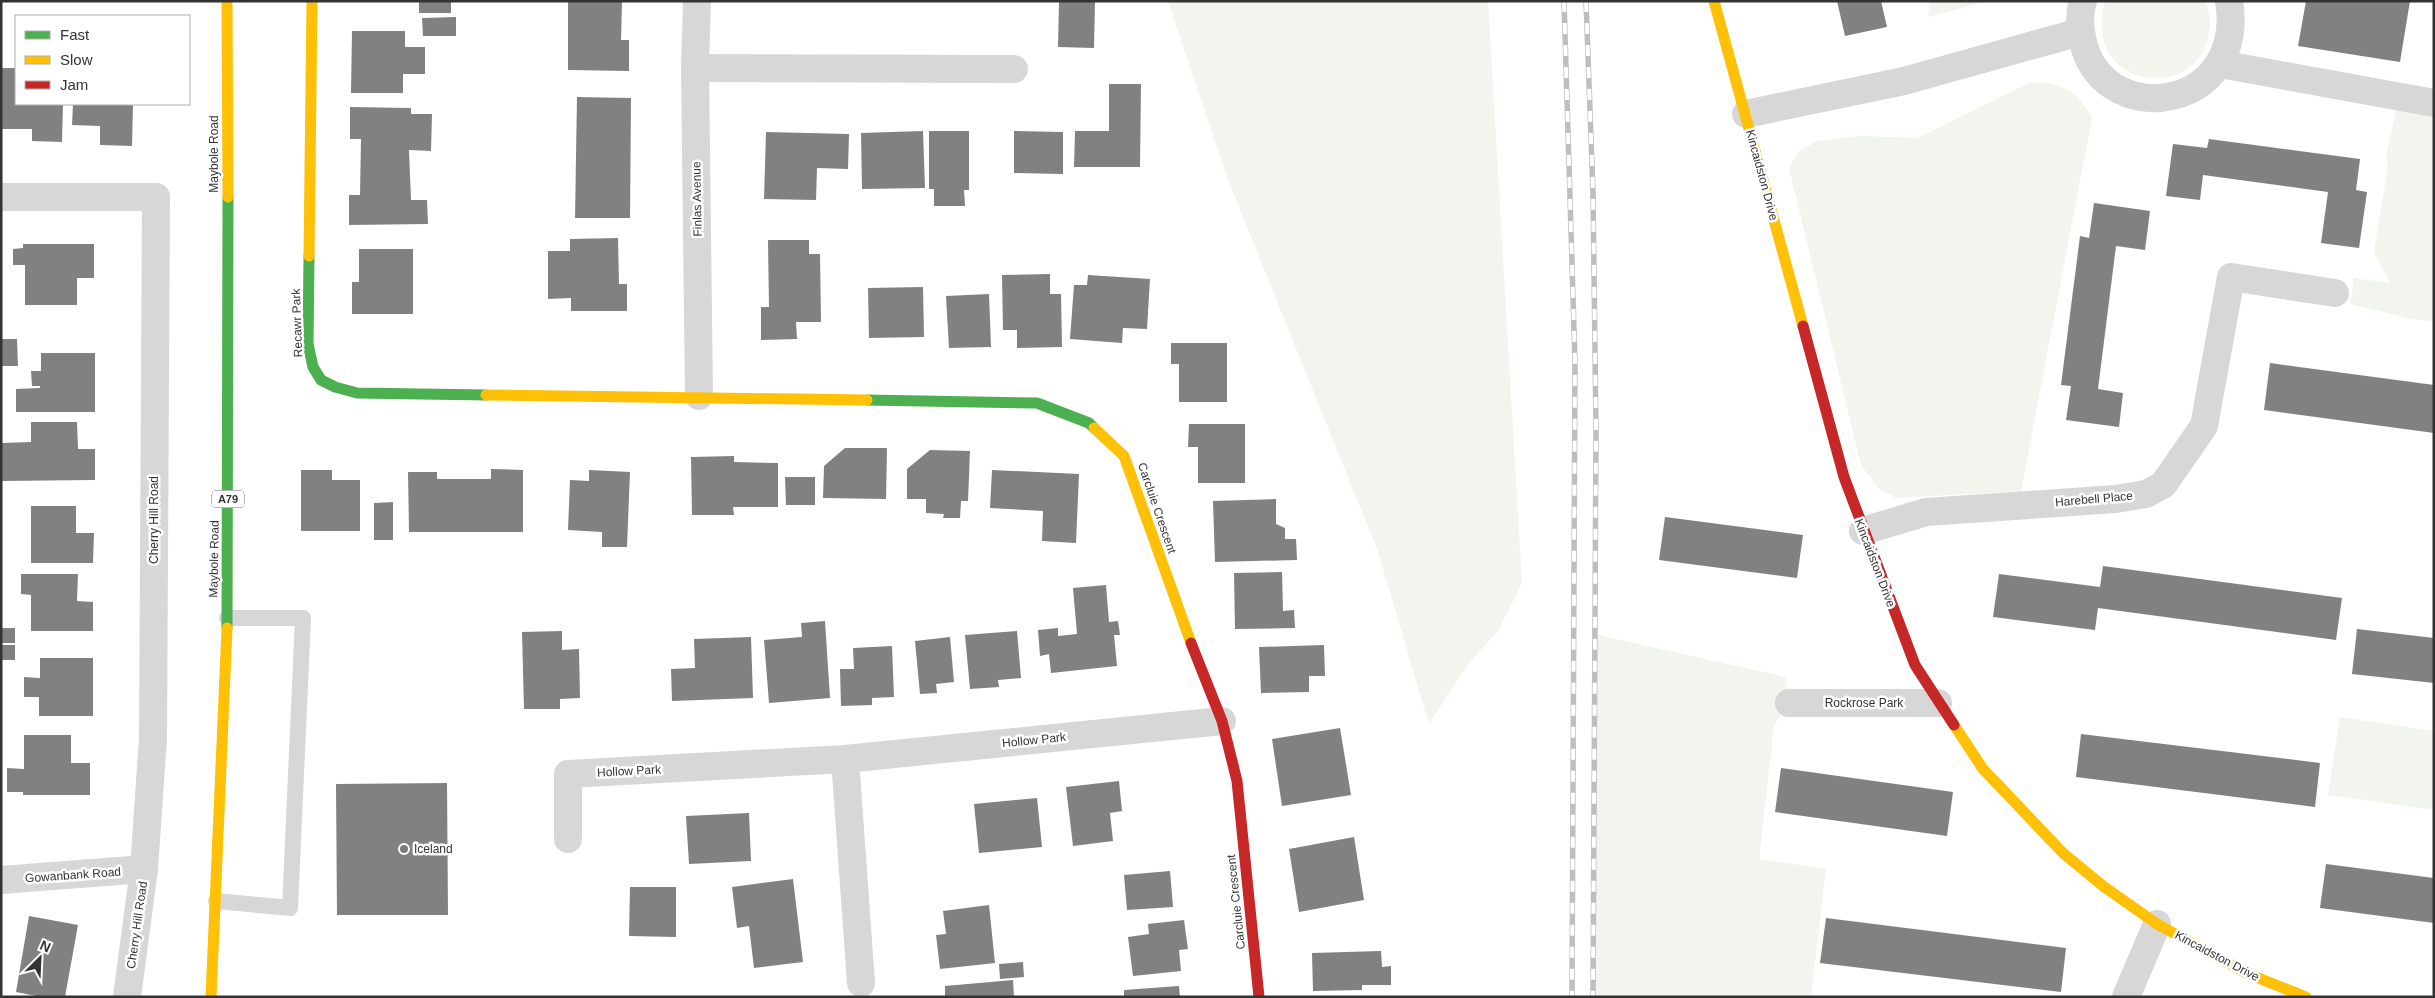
<svg xmlns="http://www.w3.org/2000/svg" width="2435" height="998" viewBox="0 0 2435 998" font-family="Helvetica,sans-serif">
  <style>
    .green { fill: #f1f5ed }
    .building { fill: #818181 }
    .lines { fill: none; stroke-linecap: round; stroke-linejoin: round }
    .lane { stroke: #d7d7d7; stroke-width: 16 }
    .street { stroke: #d7d7d7; stroke-width: 28 }
    .fast { stroke: #4caf50; stroke-width: 11 }
    .slow { stroke: #ffc107; stroke-width: 11 }
    .jam { stroke: #c62828; stroke-width: 11 }
    .rail-casing { stroke: #bebebe; stroke-width: 5.5 }
    .rail { stroke: #fff; stroke-width: 4; stroke-dasharray: 11; stroke-linecap: butt }
    .poi-dot { fill: #7a7a7a; stroke: #fff; stroke-width: 2 }
    .labels { text-anchor: middle; dominant-baseline: central; stroke-width: 5; stroke-linejoin: round; paint-order: stroke }
    .shield { fill: #fff; stroke: #707070; stroke-width: 1 }
    .shield-label { font-size: 11px; font-weight: bold; fill: #333 }
    .street-label { font-size: 12px; fill: #333; stroke: #fff }
    .poi-label { font-size: 12px; fill: #333; stroke: #fff; text-anchor: start }
  </style>
  <rect width="100%" height="100%" fill="#fff"/>
  <!-- green -->
  <g class="green">
    <polygon points="1168,1 1488,1 1522,583 1498,631 1468,664 1429,724 1377,549 1227,177"/>
    <polygon points="1930,1 1987,1 1928,17"/>
    <path d="M 2105,1 L 2205,1 C 2210,10 2211,22 2209,31 C 2200,105 2080,90 2105,1 Z"/>
    <path d="M 2031,82 C 2064,84 2075,89 2092,118 L 2021,491 L 1896,498 L 1879,489 L 1861,465 L 1789,168 L 1798,152 L 1817,141 L 1862,136 L 1918,138 Z"/>
    <polygon points="2399,98 2434,103 2434,322 2407,318 2350,304 2354,278 2390,283 2374,252 2388,168 2386,155"/>
    <polygon points="1594,634 1785,677 1789,703 1774,725 1759,859 1826,869 1811,997 1594,997"/>
    <polygon points="2340,717 2434,731 2434,810 2328,795"/>
  </g>
  <!-- building -->
  <g class="building">
    <rect x="419" y="1" width="32" height="12"/>
    <polygon points="568,1 622,1 621,40 629,40 629,71 568,70"/>
    <polygon points="1059,1 1095,1 1094,48 1058,47"/>
    <polygon points="1837,1 1881,1 1887,27 1845,36"/>
    <polygon points="2306,1 2410,1 2400,62 2298,46"/>
    <polygon points="456,17 456,36 423,36 422,18"/>
    <polygon points="352,31 405,31 405,47 425,47 425,74 403,74 403,93 351,93"/>
    <polygon points="1,68 16,68 16,104 63,104 62,142 32,141 32,129 1,129"/>
    <polygon points="1109,84 1141,84 1140,167 1074,167 1075,131 1109,131"/>
    <polygon points="577,97 631,98 630,218 575,218"/>
    <polygon points="73,104 133,104 132,146 100,145 100,126 72,125"/>
    <polygon points="350,107 411,108 411,114 432,114 431,151 409,150 411,200 427,200 428,224 349,225 349,195 360,195 361,139 350,139"/>
    <polygon points="923,131 925,188 862,189 861,133"/>
    <polygon points="929,131 969,131 969,190 964,190 965,206 934,206 934,189 929,189"/>
    <polygon points="1014,131 1063,132 1063,174 1014,173"/>
    <polygon points="766,132 849,134 848,169 817,168 816,200 764,199"/>
    <polygon points="2209,139 2360,159 2356,190 2367,192 2359,248 2321,243 2328,192 2203,175 2200,200 2166,196 2173,144 2207,148"/>
    <polygon points="2094,203 2150,211 2145,250 2116,246 2098,389 2123,393 2119,427 2066,420 2071,386 2061,385 2080,236 2089,238"/>
    <polygon points="618,238 619,284 627,284 627,311 571,311 571,298 548,299 548,251 570,251 570,239"/>
    <polygon points="768,240 809,240 809,254 820,254 821,322 796,322 797,339 761,340 761,307 769,307"/>
    <polygon points="23,244 94,244 94,278 77,278 77,305 25,305 25,265 13,265 13,249 23,248"/>
    <polygon points="359,249 413,249 413,314 352,314 352,282 359,282"/>
    <polygon points="1050,274 1050,294 1061,294 1062,347 1017,348 1017,330 1003,330 1002,275"/>
    <polygon points="1088,275 1150,279 1147,329 1123,328 1122,343 1070,339 1074,285 1087,285"/>
    <polygon points="923,287 924,337 869,338 868,288"/>
    <polygon points="989,294 991,347 949,348 946,296"/>
    <polygon points="1,339 17,339 18,366 1,366"/>
    <polygon points="1171,343 1227,343 1227,402 1179,402 1179,364 1171,364"/>
    <polygon points="41,353 95,353 95,412 16,412 16,389 40,388 40,386 32,386 31,371 41,371"/>
    <polygon points="2270,363 2434,385 2434,433 2264,410"/>
    <polygon points="31,422 77,422 78,449 95,449 95,480 1,481 1,443 31,442"/>
    <polygon points="1189,424 1245,424 1245,483 1198,483 1198,447 1188,447"/>
    <polygon points="845,448 887,448 886,499 823,498 824,466"/>
    <polygon points="930,450 970,451 968,501 961,501 960,518 943,518 944,514 926,513 926,499 907,499 907,469"/>
    <polygon points="734,456 734,462 778,463 778,507 733,507 734,515 692,515 691,457"/>
    <polygon points="491,469 523,470 523,532 409,532 408,472 437,472 437,479 491,479"/>
    <polygon points="301,470 332,470 332,480 360,480 360,531 301,531"/>
    <polygon points="589,470 630,472 627,547 602,547 602,532 568,530 570,480 589,481"/>
    <polygon points="992,470 1079,474 1076,543 1042,541 1043,511 990,508"/>
    <polygon points="785,477 815,477 815,505 786,505"/>
    <polygon points="1276,499 1276,524 1285,528 1285,539 1296,539 1297,560 1215,562 1213,501"/>
    <polygon points="393,502 393,540 374,540 374,503"/>
    <polygon points="31,506 76,506 76,533 94,533 93,563 31,563"/>
    <polygon points="1665,517 1803,535 1797,578 1659,560"/>
    <polygon points="2103,566 2342,598 2336,640 2098,608 2095,630 1993,617 1999,574 2100,587"/>
    <polygon points="1282,572 1283,611 1294,610 1295,628 1235,629 1234,573"/>
    <polygon points="21,574 78,574 77,601 93,602 93,631 31,631 31,595 21,594"/>
    <polygon points="1106,585 1109,622 1118,621 1120,635 1114,635 1117,666 1051,673 1049,654 1040,656 1038,630 1058,628 1058,636 1077,634 1073,588"/>
    <polygon points="825,621 830,698 769,703 764,640 802,637 801,623"/>
    <rect x="1" y="628" width="14" height="15"/>
    <polygon points="2357,629 2434,638 2434,683 2352,674"/>
    <polygon points="562,631 562,650 579,649 580,698 560,699 560,709 524,709 522,632"/>
    <polygon points="1017,631 1021,678 998,680 999,687 970,689 965,635"/>
    <polygon points="751,637 753,698 672,701 671,669 695,668 694,639"/>
    <polygon points="950,637 954,682 936,684 937,693 920,694 915,641"/>
    <rect x="1" y="645" width="14" height="15"/>
    <polygon points="1324,645 1325,676 1309,676 1309,692 1261,693 1259,647"/>
    <polygon points="892,646 894,697 872,698 872,705 841,706 840,669 854,669 853,648"/>
    <polygon points="40,658 93,658 93,716 39,716 39,697 24,697 24,677 40,678"/>
    <polygon points="1340,728 1351,795 1282,806 1272,739"/>
    <polygon points="2081,734 2320,763 2315,807 2076,777"/>
    <polygon points="24,735 71,735 71,763 90,763 90,795 23,795 23,792 7,792 7,768 24,769"/>
    <polygon points="1781,768 1953,792 1947,836 1775,812"/>
    <polygon points="1119,781 1122,811 1110,813 1113,841 1073,846 1066,787"/>
    <polygon points="447,783 448,915 337,915 336,784"/>
    <polygon points="1037,798 1042,847 979,853 974,804"/>
    <polygon points="749,813 751,861 689,864 686,816"/>
    <polygon points="1354,837 1364,900 1299,912 1289,849"/>
    <polygon points="2326,864 2434,878 2434,923 2320,908"/>
    <polygon points="1170,871 1173,907 1127,910 1124,875"/>
    <polygon points="793,879 803,962 754,968 749,926 737,928 732,887"/>
    <polygon points="630,887 676,887 676,937 629,936"/>
    <polygon points="989,905 995,963 940,969 936,935 946,934 943,911"/>
    <polygon points="29,916 78,925 65,997 41,997 16,992"/>
    <polygon points="1826,918 2066,948 2061,992 1820,963"/>
    <polygon points="1184,920 1188,949 1179,950 1181,971 1133,976 1128,937 1149,934 1148,924"/>
    <polygon points="1381,951 1382,967 1391,966 1391,985 1362,985 1362,990 1313,991 1312,953"/>
    <polygon points="1023,962 1024,977 1000,979 999,964"/>
    <polygon points="1013,980 1014,997 945,997 945,986"/>
    <polygon points="1179,986 1180,997 1124,997 1124,990"/>
  </g>
  <g class="lines">
    <!-- lane -->
    <polyline class="lane" points="216,901 290,908 303,618 227,618"/>
    <!-- street -->
    <g class="street">
      <polyline points="697,1 695,68 699,396"/>
      <path d="M 2083,1 C 2078,16 2080,31 2084,46 C 2109,131 2247,109 2229,1"/>
      <polyline points="2220,64 2434,103"/>
      <polyline points="695,68 1014,69"/>
      <polyline points="1746,114 1904,81 2080,32"/>
      <polyline points="1,197 156,197 153,738 144,869 127,997"/>
      <polyline points="1863,531 1926,512 2116,499 2146,494 2163,485 2204,426 2231,277 2335,293"/>
      <polyline points="1789,703 1938,703"/>
      <polyline points="845,759 861,983"/>
      <polyline points="568,839 568,774 845,759 1222,721"/>
      <polyline points="1,880 144,869"/>
      <polyline points="2126,997 2157,924"/>
    </g>
    <!-- fast -->
    <g class="fast">
      <polyline points="309,256 308,344 313,367 321,380 335,387 357,393 486,395"/>
      <polyline points="867,400 1037,403 1089,423 1094,428"/>
      <polyline points="227,628 228,197"/>
    </g>
    <!-- slow -->
    <g class="slow">
      <polyline points="227,1 228,197"/>
      <polyline points="1714,1 1803,326"/>
      <polyline points="309,256 312,1"/>
      <polyline points="486,395 867,400"/>
      <polyline points="1094,428 1124,456 1191,643"/>
      <polyline points="1954,725 1983,769 2063,853 2103,886 2157,924 2246,973 2306,997"/>
      <polyline points="211,997 227,628"/>
    </g>
    <!-- jam -->
    <g class="jam">
      <polyline points="1803,326 1844,477 1915,665 1954,725"/>
      <polyline points="1191,643 1222,721 1237,781 1259,997"/>
    </g>
    <defs>
      <g id="rail">
        <polyline points="1564,1 1575,362 1572,997"/>
        <polyline points="1586,1 1593,192 1596,430 1593,997"/>
      </g>
    </defs>
    <!-- rail casing -->
    <use href="#rail" class="rail-casing"/>
    <!-- rail -->
    <use href="#rail" class="rail"/>
  </g>
  <!-- markers -->
  <circle class="poi-dot" cx="404" cy="849" r="5"/>
  <g class="labels">
    <!-- shield labels -->
    <rect class="shield" x="212" y="490.5" width="32" height="17" rx="4"/>
    <g class="shield-label">
      <text x="228" y="499">A79</text>
    </g>
    <!-- street labels -->
    <g class="street-label">
      <text transform="translate(214 154) rotate(-90)">Maybole Road</text>
      <text transform="translate(1762 175) rotate(75)">Kincaidston Drive</text>
      <text transform="translate(697 199) rotate(-91)">Finlas Avenue</text>
      <text transform="translate(297 323) rotate(-92)">Recawr Park</text>
      <text transform="translate(2094 499) rotate(-5)">Harebell Place</text>
      <text transform="translate(1157 508) rotate(71)">Carcluie Crescent</text>
      <text transform="translate(154 520) rotate(-90)">Cherry Hill Road</text>
      <text transform="translate(214 559) rotate(-89)">Maybole Road</text>
      <text transform="translate(1875 563) rotate(69)">Kincaidston Drive</text>
      <text x="1864" y="703">Rockrose Park</text>
      <text transform="translate(1034 740) rotate(-6)">Hollow Park</text>
      <text transform="translate(629 771) rotate(-3)">Hollow Park</text>
      <text transform="translate(73 875) rotate(-4)">Gowanbank Road</text>
      <text transform="translate(1236 902) rotate(-96)">Carcluie Crescent</text>
      <text transform="translate(137 925) rotate(-82)">Cherry Hill Road</text>
      <text transform="translate(2217 956) rotate(28)">Kincaidston Drive</text>
    </g>
    <!-- poi labels -->
    <g class="poi-label">
      <text x="414" y="849">Iceland</text>
    </g>
  </g>
  <!-- border -->
  <rect width="2435" height="998" fill="none" stroke="#333333" stroke-width="5"/>
  <!-- legend -->
  <rect x="15" y="15" width="175" height="90" fill="#ffffff" stroke="#adadad"/>
  <rect x="25" y="31" width="25" height="8" fill="#4caf50" stroke="#adadad"/>
  <text x="60" y="40" font-size="15" fill="#333333">Fast</text>
  <rect x="25" y="56" width="25" height="8" fill="#ffc107" stroke="#adadad"/>
  <text x="60" y="65" font-size="15" fill="#333333">Slow</text>
  <rect x="25" y="81" width="25" height="8" fill="#c62828" stroke="#adadad"/>
  <text x="60" y="90" font-size="15" fill="#333333">Jam</text>
  <!-- north arrow -->
  <g transform="translate(40 958) rotate(24)" stroke="#ffffff" stroke-width="4" paint-order="stroke">
  <path d="M0-4L9 19L0 12L-9 19Z" fill="#333333"/>
  <text y="-8" font-size="14" font-weight="bold" text-anchor="middle" fill="#333333">N</text>
  </g>
</svg>
